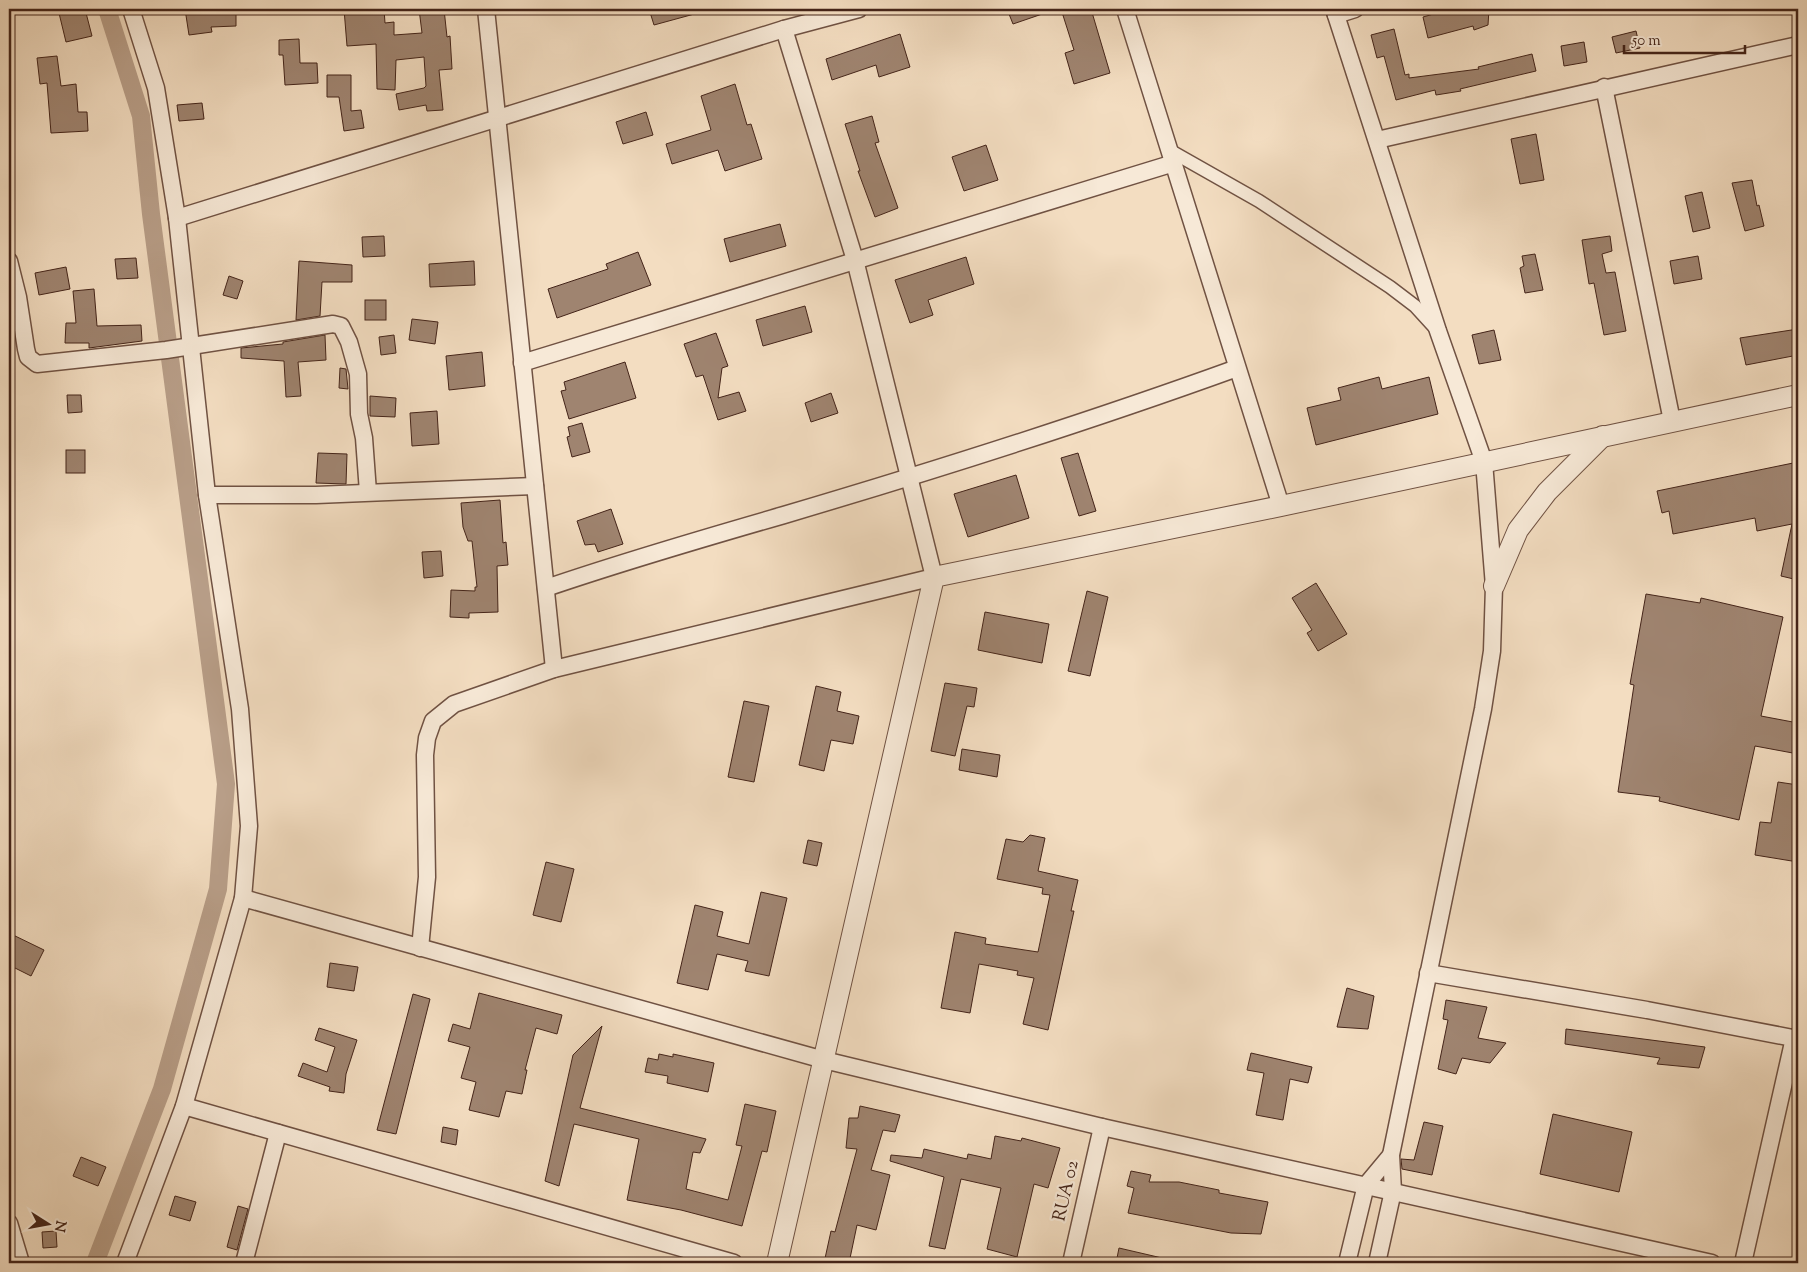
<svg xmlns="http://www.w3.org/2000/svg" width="1807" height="1272" viewBox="0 0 1807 1272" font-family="'Sorts Mill Goudy',serif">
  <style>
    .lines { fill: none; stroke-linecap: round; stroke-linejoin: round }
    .canal { stroke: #b89e88; stroke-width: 18 }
    .building { fill: #9f8470; stroke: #442419 }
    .pedestrian-casing { stroke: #705243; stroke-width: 15 }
    .minor-casing { stroke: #705243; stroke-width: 19 }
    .tertiary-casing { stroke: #705243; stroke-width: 22 }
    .pedestrian { stroke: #f7e9d7; stroke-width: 12 }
    .minor { stroke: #f7e9d7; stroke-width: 16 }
    .tertiary { stroke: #f7e9d7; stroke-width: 20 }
    .labels { text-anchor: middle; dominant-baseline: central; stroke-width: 4.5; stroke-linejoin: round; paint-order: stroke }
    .street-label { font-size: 18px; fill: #442419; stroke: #f7e9d7 }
  </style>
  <rect width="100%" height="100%" fill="#f3ddc1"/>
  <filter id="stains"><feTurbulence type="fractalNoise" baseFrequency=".004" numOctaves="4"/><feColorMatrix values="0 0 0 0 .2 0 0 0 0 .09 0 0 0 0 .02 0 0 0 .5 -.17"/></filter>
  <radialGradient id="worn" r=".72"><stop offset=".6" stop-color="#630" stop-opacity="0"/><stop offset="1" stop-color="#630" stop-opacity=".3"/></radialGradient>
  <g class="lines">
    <!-- canal -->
    <polyline class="canal" points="95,1263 162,1089 218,889 226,784 151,214 141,116 107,9"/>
  </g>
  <!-- building -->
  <g class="building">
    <polygon points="58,9 85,9 92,36 66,42"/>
    <polygon points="185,9 236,9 236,26 211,27 212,32 189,35"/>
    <polygon points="344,9 384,9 385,23 394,22 394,35 422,33 419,9 444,9 447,37 450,36 452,69 439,70 443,110 427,111 426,105 399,110 396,94 424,88 426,86 424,57 396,60 395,90 377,89 376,44 347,46"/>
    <polygon points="649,9 697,9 698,13 654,25"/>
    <polygon points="1007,9 1051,9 1051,11 1013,24"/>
    <polygon points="1061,9 1091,9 1110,73 1074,84 1065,53 1074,50"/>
    <polygon points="1451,9 1489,9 1488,25 1474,30 1473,26 1428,38 1423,17"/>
    <polygon points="1394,29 1405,75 1409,74 1409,78 1479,69 1478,67 1532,54 1536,71 1460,89 1461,91 1436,95 1435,90 1396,100 1384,56 1377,58 1371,35"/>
    <polygon points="1636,31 1640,48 1616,53 1612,37"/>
    <polygon points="900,34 910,67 879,77 876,65 832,80 826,59"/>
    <polygon points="299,39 300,63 317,63 318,83 285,85 283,55 279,55 279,40"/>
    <polygon points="1584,42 1587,62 1564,66 1561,46"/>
    <polygon points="57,56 61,86 76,84 78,112 87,112 88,131 51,133 47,83 40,84 37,58"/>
    <polygon points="327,75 351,75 351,111 361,110 364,128 344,131 339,97 327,97"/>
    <polygon points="735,84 747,125 751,124 762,159 725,171 718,150 672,164 666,144 711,130 701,96"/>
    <polygon points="202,103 204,119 179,121 177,105"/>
    <polygon points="646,112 653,135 623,144 616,122"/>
    <polygon points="872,116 879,142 875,143 898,208 875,217 858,171 860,171 845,124"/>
    <polygon points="1536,134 1544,180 1520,184 1511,139"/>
    <polygon points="986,145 998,180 964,191 952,157"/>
    <polygon points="1752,180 1757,206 1759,205 1764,226 1745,231 1732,183"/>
    <polygon points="1702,192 1710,228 1693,232 1685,196"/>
    <polygon points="780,224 786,246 730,262 724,239"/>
    <polygon points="384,236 385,256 363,257 362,237"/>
    <polygon points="1610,236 1612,251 1602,254 1606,273 1615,272 1626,331 1604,335 1594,283 1589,284 1582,240"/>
    <polygon points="638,252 651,285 557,318 548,289 608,269 606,264"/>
    <polygon points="1535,254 1543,290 1525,293 1520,268 1524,266 1522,256"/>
    <polygon points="1698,256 1702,279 1674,284 1670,261"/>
    <polygon points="966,257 974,284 928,300 933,315 910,323 895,280"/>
    <polygon points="136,258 138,278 117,279 115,259"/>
    <polygon points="299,261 352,265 352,282 322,282 320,316 296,320"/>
    <polygon points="474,261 475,285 430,287 429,264"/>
    <polygon points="66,267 70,289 39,295 35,273"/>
    <polygon points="229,276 243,281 237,299 223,295"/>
    <polygon points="94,289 97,326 141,325 142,341 89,348 89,343 65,343 66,323 76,323 73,291"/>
    <rect x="365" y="300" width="21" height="20"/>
    <polygon points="805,306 812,332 763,346 756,320"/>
    <polygon points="412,319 438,322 435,344 409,340"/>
    <polygon points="1798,329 1798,355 1746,365 1740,338"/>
    <polygon points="1494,330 1501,360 1479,364 1472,335"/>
    <polygon points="716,333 728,366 722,368 718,398 739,392 746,411 718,420 703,375 696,377 684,344"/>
    <polygon points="325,335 326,360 298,362 301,396 286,397 284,361 241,358 241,348 283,344 283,342"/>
    <polygon points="394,335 396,353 381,355 379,337"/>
    <polygon points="482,352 485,386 449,390 446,356"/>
    <polygon points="625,362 636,398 569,419 561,391 566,390 564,382"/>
    <polygon points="340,368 346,369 348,389 339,388"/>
    <polygon points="1379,377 1382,389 1429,377 1438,414 1316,445 1307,408 1341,400 1338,388"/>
    <polygon points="831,393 838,413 811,422 805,403"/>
    <polygon points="67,395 81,395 82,412 68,413"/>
    <polygon points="370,396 396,398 395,417 370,416"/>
    <polygon points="437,411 439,444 412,446 410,413"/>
    <polygon points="582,423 590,452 572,457 567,437 570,436 568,427"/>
    <rect x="66" y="450" width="19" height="23"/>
    <polygon points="318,453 347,454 346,484 316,483"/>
    <polygon points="1078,453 1096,511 1079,516 1061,458"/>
    <polygon points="1798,462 1798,522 1794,523 1798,524 1798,580 1781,576 1792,524 1757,531 1755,518 1673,534 1669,511 1662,513 1657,491"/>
    <polygon points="1016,475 1029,518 968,537 954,494"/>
    <polygon points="500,500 503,543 506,542 508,565 497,566 498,612 469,613 469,618 450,617 451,590 475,591 475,587 477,587 472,541 468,541 463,527 461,503"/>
    <polygon points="611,509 623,544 598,552 595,544 585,545 577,521"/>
    <polygon points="441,551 443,576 424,578 422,552"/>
    <polygon points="1316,583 1347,634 1318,651 1307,633 1312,630 1292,598"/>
    <polygon points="1087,591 1108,597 1090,676 1068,671"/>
    <polygon points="1646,594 1700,603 1701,598 1783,617 1761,716 1798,723 1798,754 1755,746 1739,820 1659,801 1660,797 1618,792 1634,685 1630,684"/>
    <polygon points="985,612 1049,624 1042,663 978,650"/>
    <polygon points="945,683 977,688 974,707 967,706 955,756 931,751"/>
    <polygon points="816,686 841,692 837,711 859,716 853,744 831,740 824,771 799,765"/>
    <polygon points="744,701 769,706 754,782 728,777"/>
    <polygon points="962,749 1000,755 997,777 959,770"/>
    <polygon points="1778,782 1798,785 1798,862 1755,855 1760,822 1771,823"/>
    <polygon points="1030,835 1045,838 1038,871 1078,880 1071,911 1074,911 1048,1030 1023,1024 1034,978 1017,975 1018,971 979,964 970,1013 941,1008 955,932 986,938 985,944 1038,952 1050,895 1042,894 1043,888 997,879 1006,839 1023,842"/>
    <polygon points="808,840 822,843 817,866 803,863"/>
    <polygon points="546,862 574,869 561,922 533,915"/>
    <polygon points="761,892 787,898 769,976 745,971 748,961 717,954 708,990 677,983 695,905 723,912 717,936 749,944"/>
    <polygon points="9,933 44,950 31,976 9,965"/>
    <polygon points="330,963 358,967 354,991 327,987"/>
    <polygon points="1347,988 1374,996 1368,1029 1337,1027"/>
    <polygon points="479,993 562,1015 557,1034 536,1028 525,1070 527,1070 522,1094 506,1091 499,1117 469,1110 476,1082 461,1078 470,1047 448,1041 453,1024 470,1029"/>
    <polygon points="413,994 430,999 396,1134 377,1130"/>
    <polygon points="1446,1000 1487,1007 1478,1038 1506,1043 1490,1063 1462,1058 1456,1074 1438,1069 1448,1020 1443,1019"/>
    <polygon points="602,1026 580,1108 706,1139 700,1153 693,1152 686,1189 728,1200 742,1146 736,1145 745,1104 776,1111 767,1152 762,1151 742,1226 681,1210 627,1200 639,1139 574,1124 559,1186 545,1181 573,1055"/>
    <polygon points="319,1028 357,1040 346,1074 344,1093 329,1091 330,1087 298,1076 303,1063 327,1072 335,1047 315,1040"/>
    <polygon points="1566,1029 1705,1047 1699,1068 1657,1064 1660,1058 1565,1044"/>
    <polygon points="1251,1053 1312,1067 1308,1083 1290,1079 1283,1120 1256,1115 1264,1073 1247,1070"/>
    <polygon points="659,1054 673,1057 673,1054 714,1063 708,1092 667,1083 668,1076 645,1072 648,1058 658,1060"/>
    <polygon points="860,1106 900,1115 895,1132 883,1130 871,1170 890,1175 876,1230 857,1225 849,1263 824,1263 831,1231 835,1232 857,1149 846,1148 849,1118 858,1118"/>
    <polygon points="1553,1114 1632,1132 1619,1192 1540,1174"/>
    <polygon points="1424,1122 1443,1126 1432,1175 1402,1169 1401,1159 1414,1160"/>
    <polygon points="443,1127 458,1130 456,1145 441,1142"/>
    <polygon points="995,1136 1021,1141 1022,1138 1060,1148 1048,1188 1034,1184 1017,1257 987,1249 1001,1188 961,1179 945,1249 929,1246 944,1177 890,1161 891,1155 922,1158 924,1149 967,1159 968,1154 991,1159"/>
    <polygon points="81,1157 106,1167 98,1186 73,1176"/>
    <polygon points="1131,1171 1151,1175 1149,1182 1179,1182 1219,1190 1219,1193 1268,1202 1261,1234 1231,1233 1128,1213 1134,1188 1127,1186"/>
    <polygon points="175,1196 196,1202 190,1221 169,1215"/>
    <polygon points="238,1206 248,1209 237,1250 227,1247"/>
    <polygon points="56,1231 57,1247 43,1248 42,1232"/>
    <polygon points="1119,1248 1162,1258 1161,1263 1116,1263"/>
  </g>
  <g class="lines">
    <defs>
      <polyline id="pedestrian" points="1169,150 1259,201 1390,287 1415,306 1436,329"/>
      <g id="minor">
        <polyline points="486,9 554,669"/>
        <polyline points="1125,9 1281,506"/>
        <polyline points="1334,9 1438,331 1484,462 1494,586 1492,651 1483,709 1391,1155 1393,1191 1377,1263"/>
        <polyline points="1336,15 1355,9"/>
        <polyline points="1604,87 1672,421"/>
        <polyline points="1377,140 1798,45"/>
        <polyline points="177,218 784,29 859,9"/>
        <polyline points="9,261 18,297 26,349 28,357 37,364 166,350 333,324 341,326 349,342 358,374 359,414 364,438 368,492"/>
        <polyline points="522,363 1174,163"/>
        <polyline points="207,495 316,495 535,486"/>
        <path d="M 546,588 C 625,561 704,538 784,515 C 936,470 1088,422 1237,368"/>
        <polyline points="243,898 824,1060 1102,1127 1712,1263"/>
        <polyline points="420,948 427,877 425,755 427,738 433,721 454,704 554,669 934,577 855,260 784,29"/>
        <polyline points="1428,973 1647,1010 1798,1039"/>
        <polyline points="184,1106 734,1263"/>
        <polyline points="9,1223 21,1263"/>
        <polyline points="125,1263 184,1106 243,898 249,826 240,709 207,495 177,218 156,88 131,9"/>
        <polyline points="244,1263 278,1133"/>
        <polyline points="1071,1263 1102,1127"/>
        <polyline points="1347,1263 1366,1185 1391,1155"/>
        <polyline points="1743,1263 1794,1038"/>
      </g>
      <g id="tertiary">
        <polyline points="1494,586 1518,530 1547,492 1603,436"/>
        <polyline points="777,1263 934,577 1281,506 1798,395"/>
      </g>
    </defs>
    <!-- pedestrian casing -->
    <use href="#pedestrian" class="pedestrian-casing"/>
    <!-- minor casing -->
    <use href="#minor" class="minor-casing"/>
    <!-- tertiary casing -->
    <use href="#tertiary" class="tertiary-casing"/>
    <!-- pedestrian -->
    <use href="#pedestrian" class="pedestrian"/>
    <!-- minor -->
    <use href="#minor" class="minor"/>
    <!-- tertiary -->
    <use href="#tertiary" class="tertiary"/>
  </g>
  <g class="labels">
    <!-- street labels -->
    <g class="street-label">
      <text transform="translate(1067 1191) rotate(-77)">RUA 02</text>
    </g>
  </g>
  <!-- margin -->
  <rect width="1807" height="1272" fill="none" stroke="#f3ddc1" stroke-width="30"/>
  <rect x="10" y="10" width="1787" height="1252" fill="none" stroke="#442419" stroke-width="2.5"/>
  <rect x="15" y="15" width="1777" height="1242" fill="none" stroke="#442419"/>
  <!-- north arrow -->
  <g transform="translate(48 1224) rotate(101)" stroke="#f7e9d7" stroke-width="4" paint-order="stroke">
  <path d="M0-4L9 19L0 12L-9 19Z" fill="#442419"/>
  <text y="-8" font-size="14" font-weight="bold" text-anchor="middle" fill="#442419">N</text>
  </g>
  <!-- scale -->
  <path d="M1624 45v8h121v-8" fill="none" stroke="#442419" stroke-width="2.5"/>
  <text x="1632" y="45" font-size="15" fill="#442419" stroke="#f7e9d7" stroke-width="4" paint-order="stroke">50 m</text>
  <rect width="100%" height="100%" filter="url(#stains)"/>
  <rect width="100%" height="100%" fill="url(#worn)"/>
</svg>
